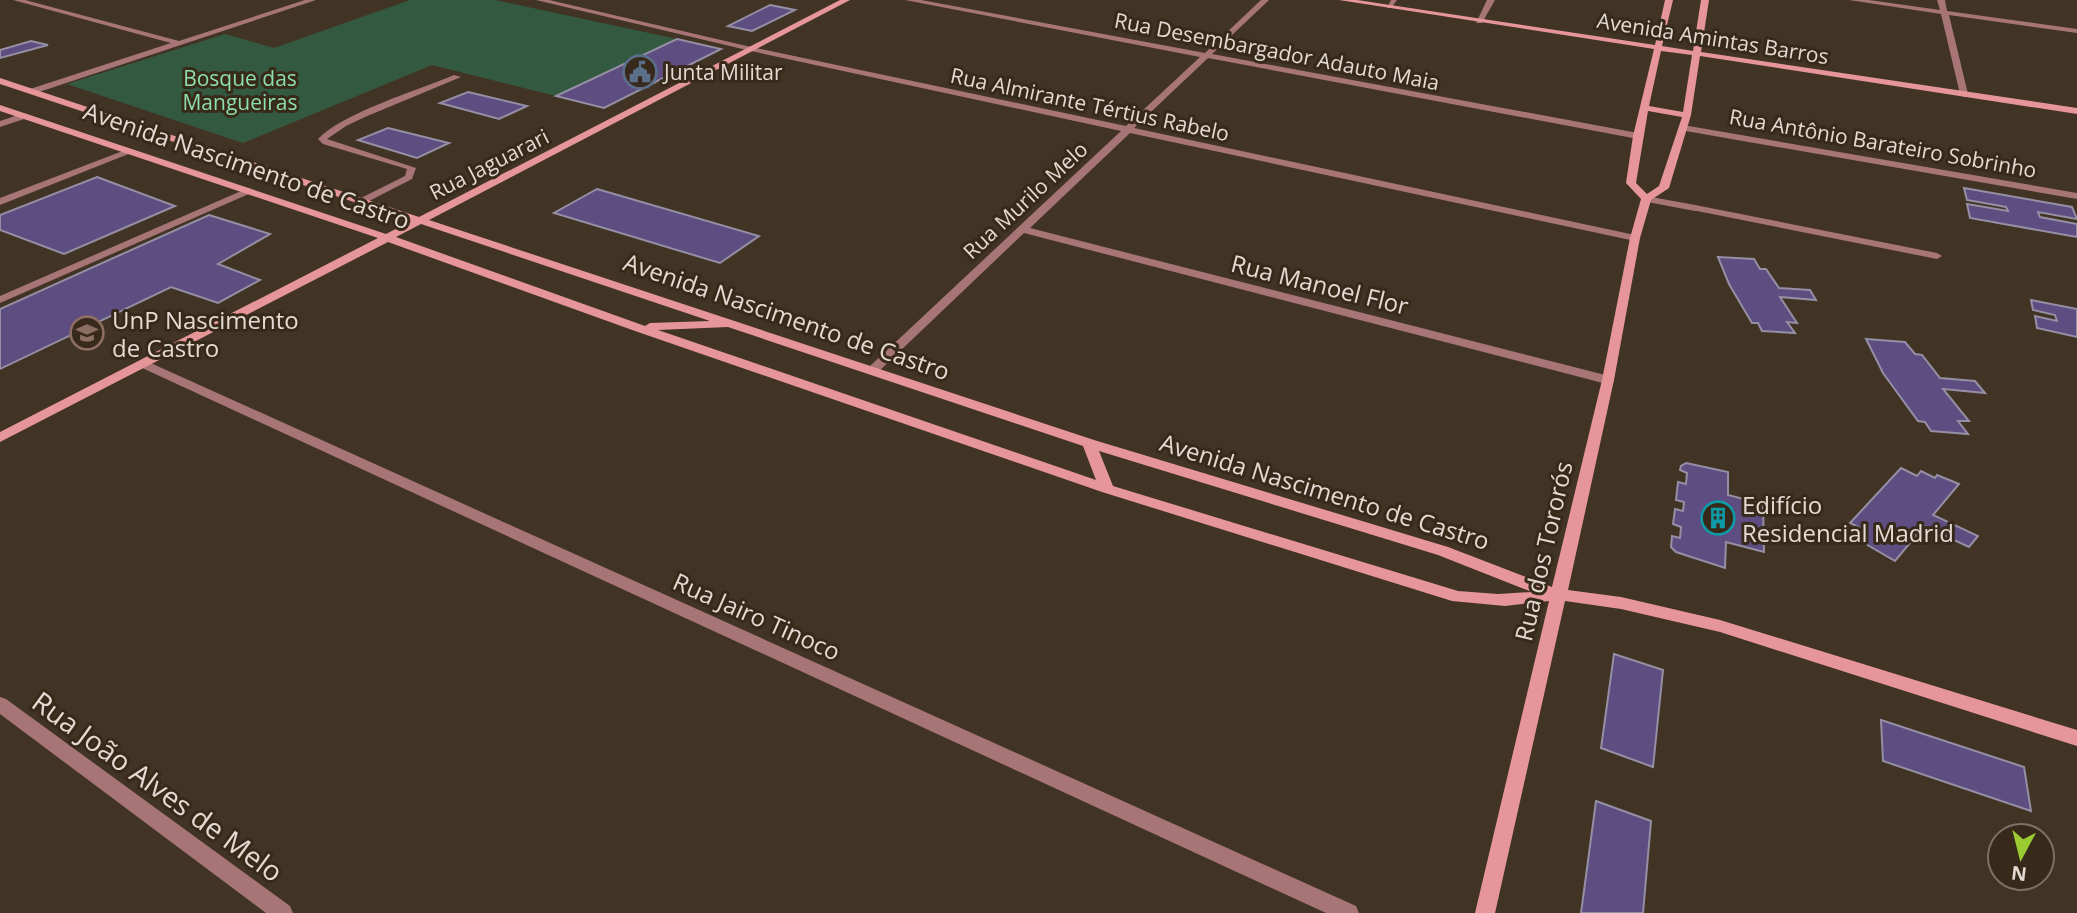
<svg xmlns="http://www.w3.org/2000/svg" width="2077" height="913" viewBox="0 0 2077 913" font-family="'Open Sans',sans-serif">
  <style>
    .green { fill: #335a40 }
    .building { fill: #5d4d80; stroke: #948fa4; stroke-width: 2 }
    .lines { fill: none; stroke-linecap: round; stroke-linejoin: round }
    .lane { fill: #a77576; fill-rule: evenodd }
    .street { fill: #a77576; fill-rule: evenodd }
    .secondary { fill: #e69699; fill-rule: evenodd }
    .labels { text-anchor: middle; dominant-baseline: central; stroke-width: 6; stroke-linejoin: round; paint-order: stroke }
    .far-street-label { font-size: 21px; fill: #e3dad1; stroke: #382a1b }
    .far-poi-label { font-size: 21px; fill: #e3dad1; stroke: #382a1b; text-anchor: start }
    .far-park-label { font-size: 21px; fill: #8ddfa7; stroke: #382a1b }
    .street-label { font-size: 24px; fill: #e3dad1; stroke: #382a1b }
    .poi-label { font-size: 24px; fill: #e3dad1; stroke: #382a1b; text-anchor: start }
    .near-street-label { font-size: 28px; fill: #e3dad1; stroke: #382a1b }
  </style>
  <rect width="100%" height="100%" fill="#423425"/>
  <!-- green -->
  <polygon class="green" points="410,0 495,0 677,39 556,96 432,65 243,143 67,84 225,34 274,48"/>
  <!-- building -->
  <g class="building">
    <polygon points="770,5 795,10 752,31 728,26"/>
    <polygon points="677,39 721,49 604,108 556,96"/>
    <polygon points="31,41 48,45 0,58 0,50"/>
    <polygon points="468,92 527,106 499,119 440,103"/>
    <polygon points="388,128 449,143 417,158 358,140"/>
    <polygon points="97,177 175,206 64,254 0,230 0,215"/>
    <polygon points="1964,188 2072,207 2077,219 2038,212 2040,217 2077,224 2077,237 1970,218 1967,204 2008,211 2006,207 1967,200"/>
    <polygon points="597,189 759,236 720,263 554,213"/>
    <polygon points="209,215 270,234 218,264 260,280 218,303 171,287 0,369 0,309"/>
    <polygon points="1718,257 1754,259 1760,269 1766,269 1779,288 1810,290 1816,300 1780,297 1797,323 1787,322 1795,333 1762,331 1758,323 1752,323 1729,284"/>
    <polygon points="2031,300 2077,309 2077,337 2037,328 2035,316 2057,321 2055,315 2033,310"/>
    <polygon points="1866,339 1905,342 1915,354 1922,355 1940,378 1975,381 1985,393 1943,389 1969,421 1958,421 1968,434 1931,431 1925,422 1918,421 1883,373"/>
    <polygon points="1686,463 1728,472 1728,495 1763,504 1764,552 1726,542 1725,568 1676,552 1671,547 1672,536 1680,538 1681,527 1673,524 1675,509 1683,511 1684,502 1676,500 1678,482 1686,484 1687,473 1680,470 1681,466"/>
    <polygon points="1901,468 1917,476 1921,471 1935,478 1937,475 1959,484 1933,515 1978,536 1969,547 1924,526 1895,561 1859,540 1867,531 1850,523"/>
    <polygon points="1614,654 1663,670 1653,767 1601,748"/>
    <polygon points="1881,720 2024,767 2031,811 1883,761"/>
    <polygon points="1596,801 1651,821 1643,913 1581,913"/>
  </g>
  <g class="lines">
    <!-- lane -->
    <g class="lane">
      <polygon points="1391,0 1397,0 1391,8 1387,8"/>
      <path d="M 454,75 L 461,77 L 365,117 L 346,126 L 327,139 L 416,168 L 412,179 L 367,202 L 361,202 L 361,198 L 405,176 L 407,169 L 323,144 L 318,139 C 342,113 419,90 454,75 Z"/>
      <polygon points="248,188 251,189 251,193 0,303 0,296"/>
      <polygon points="1695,205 1937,253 1942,256 1937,259 1692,210 1690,208"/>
    </g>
    <!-- street -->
    <g class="street">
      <polygon points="13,0 25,0 179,41 305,0 316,0 33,94 30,93 30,89 171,43"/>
      <polygon points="536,0 549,0 751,47 1126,126 1200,57 905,0 921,0 1205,53 1261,0 1269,0 1212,54 1638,133 1643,136 1638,139 1208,58 1134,128 1635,235 1640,238 1635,241 1130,133 1030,228 1613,377 1614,380 1613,383 1603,383 1024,233 877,373 869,373 867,370 869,367 1121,131 751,51"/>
      <polygon points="1487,0 1495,0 1482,23 1476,23"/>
      <polygon points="1849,0 1869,0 1940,10 1937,0 1945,0 1947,11 2077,29 2077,33 1949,15 1968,94 1964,97 1960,94 1941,14"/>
      <polygon points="24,113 28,116 27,118 0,127 0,121"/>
      <polygon points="1683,125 2077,193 2077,199 1680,130 1680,126"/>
      <polygon points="128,149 136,151 0,205 0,198"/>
      <polygon points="1646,196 1695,205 1700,208 1695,211 1642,201 1642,197"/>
      <polygon points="144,360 1356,906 1359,913 1326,913 140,367 138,364"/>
      <polygon points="0,697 6,699 290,906 293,913 266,913 0,714"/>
    </g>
    <!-- secondary -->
    <path class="secondary" d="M 840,0 L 850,0 L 429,220 L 1094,440 L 1448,547 L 1552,587 L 1602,380 L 1630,238 L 1641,199 L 1626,183 L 1633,136 L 1654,49 L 1339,0 L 1357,0 L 1655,45 L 1665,0 L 1673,0 L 1662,46 L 1693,51 L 1701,0 L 1709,0 L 1701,52 L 2077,108 L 2077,114 L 1700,56 L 1691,115 L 1669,188 L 1651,200 L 1640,238 L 1614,380 L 1568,590 L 1621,597 L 1720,620 L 2077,730 L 2077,746 L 1720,632 L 1621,609 L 1565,601 L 1495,913 L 1475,913 L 1549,601 L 1505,606 L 1452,601 L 1102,492 L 635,331 L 388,242 L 0,442 L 0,432 L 378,238 L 0,111 L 0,105 L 386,234 L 411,221 L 0,84 L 0,78 L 419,217 ZM 1661,51 L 1692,55 L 1683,112 L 1649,106 ZM 1648,111 L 1682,117 L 1659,186 L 1647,194 L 1636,183 ZM 421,224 L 710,321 L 650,323 L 645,326 L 396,237 ZM 728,327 L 1083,446 L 1096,480 L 658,330 ZM 1099,451 L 1438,555 L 1532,592 L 1498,594 L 1458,591 L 1113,486 Z"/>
  </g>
  <!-- icons -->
  <defs>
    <symbol id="civic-ring" viewBox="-11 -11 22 22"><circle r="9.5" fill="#382a1b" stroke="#5c6f8a" stroke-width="1.5"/><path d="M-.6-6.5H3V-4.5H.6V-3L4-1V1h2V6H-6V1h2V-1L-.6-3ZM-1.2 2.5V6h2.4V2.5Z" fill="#5c6f8a"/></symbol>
    <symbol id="university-ring" viewBox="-11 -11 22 22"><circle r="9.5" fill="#382a1b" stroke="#8d6e63" stroke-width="1.5"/><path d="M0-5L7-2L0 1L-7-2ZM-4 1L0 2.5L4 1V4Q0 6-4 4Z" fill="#8d6e63"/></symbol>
    <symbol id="building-ring" viewBox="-11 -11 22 22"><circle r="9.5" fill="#382a1b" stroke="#0f9aa8" stroke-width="1.5"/><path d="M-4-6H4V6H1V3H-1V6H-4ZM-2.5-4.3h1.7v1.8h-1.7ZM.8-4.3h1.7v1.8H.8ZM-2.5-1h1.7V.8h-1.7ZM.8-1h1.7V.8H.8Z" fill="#0f9aa8"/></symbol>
  </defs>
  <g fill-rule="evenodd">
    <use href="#civic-ring" x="621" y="53" width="38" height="38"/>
    <use href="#university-ring" x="68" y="314" width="38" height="38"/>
    <use href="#building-ring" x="1699" y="499" width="38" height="38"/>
  </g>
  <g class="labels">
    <!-- far-street labels -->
    <g class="far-street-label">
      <text transform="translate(1713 38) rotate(9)">Avenida Amintas Barros</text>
      <text transform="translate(1277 51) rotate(11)">Rua Desembargador Adauto Maia</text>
      <text transform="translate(1090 104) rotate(12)">Rua Almirante Tértius Rabelo</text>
      <text transform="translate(1883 143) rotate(10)">Rua Antônio Barateiro Sobrinho</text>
      <text transform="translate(489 164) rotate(-27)">Rua Jaguarari</text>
      <text transform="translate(1025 200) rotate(-43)">Rua Murilo Melo</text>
    </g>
    <!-- far-poi labels -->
    <g class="far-poi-label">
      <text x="664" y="72">Junta Militar</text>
    </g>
    <!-- far-park labels -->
    <g class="far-park-label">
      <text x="240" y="78">Bosque das<tspan x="240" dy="24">Mangueiras</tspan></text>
    </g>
    <!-- street labels -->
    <g class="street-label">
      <text transform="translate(247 165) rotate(19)">Avenida Nascimento de Castro</text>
      <text transform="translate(1320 284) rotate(14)">Rua Manoel Flor</text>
      <text transform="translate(787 316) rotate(19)">Avenida Nascimento de Castro</text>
      <text transform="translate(1325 491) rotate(17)">Avenida Nascimento de Castro</text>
      <text transform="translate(1543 551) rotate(-77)">Rua dos Tororós</text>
      <text transform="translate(757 616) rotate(24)">Rua Jairo Tinoco</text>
    </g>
    <!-- poi labels -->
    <g class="poi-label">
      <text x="112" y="319">UnP Nascimento<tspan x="112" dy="28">de Castro</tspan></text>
      <text x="1742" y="504">Edifício<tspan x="1742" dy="28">Residencial Madrid</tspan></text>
    </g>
    <!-- near-street labels -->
    <g class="near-street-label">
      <text transform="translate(158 786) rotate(36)">Rua João Alves de Melo</text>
    </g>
  </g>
  <!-- north arrow -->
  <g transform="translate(2021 857) rotate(187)"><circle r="33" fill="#382a1b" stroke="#7c7064" stroke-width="2"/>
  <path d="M0-5L12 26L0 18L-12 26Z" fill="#9bcb33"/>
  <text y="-10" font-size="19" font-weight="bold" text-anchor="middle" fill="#e3dad1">N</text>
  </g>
</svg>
